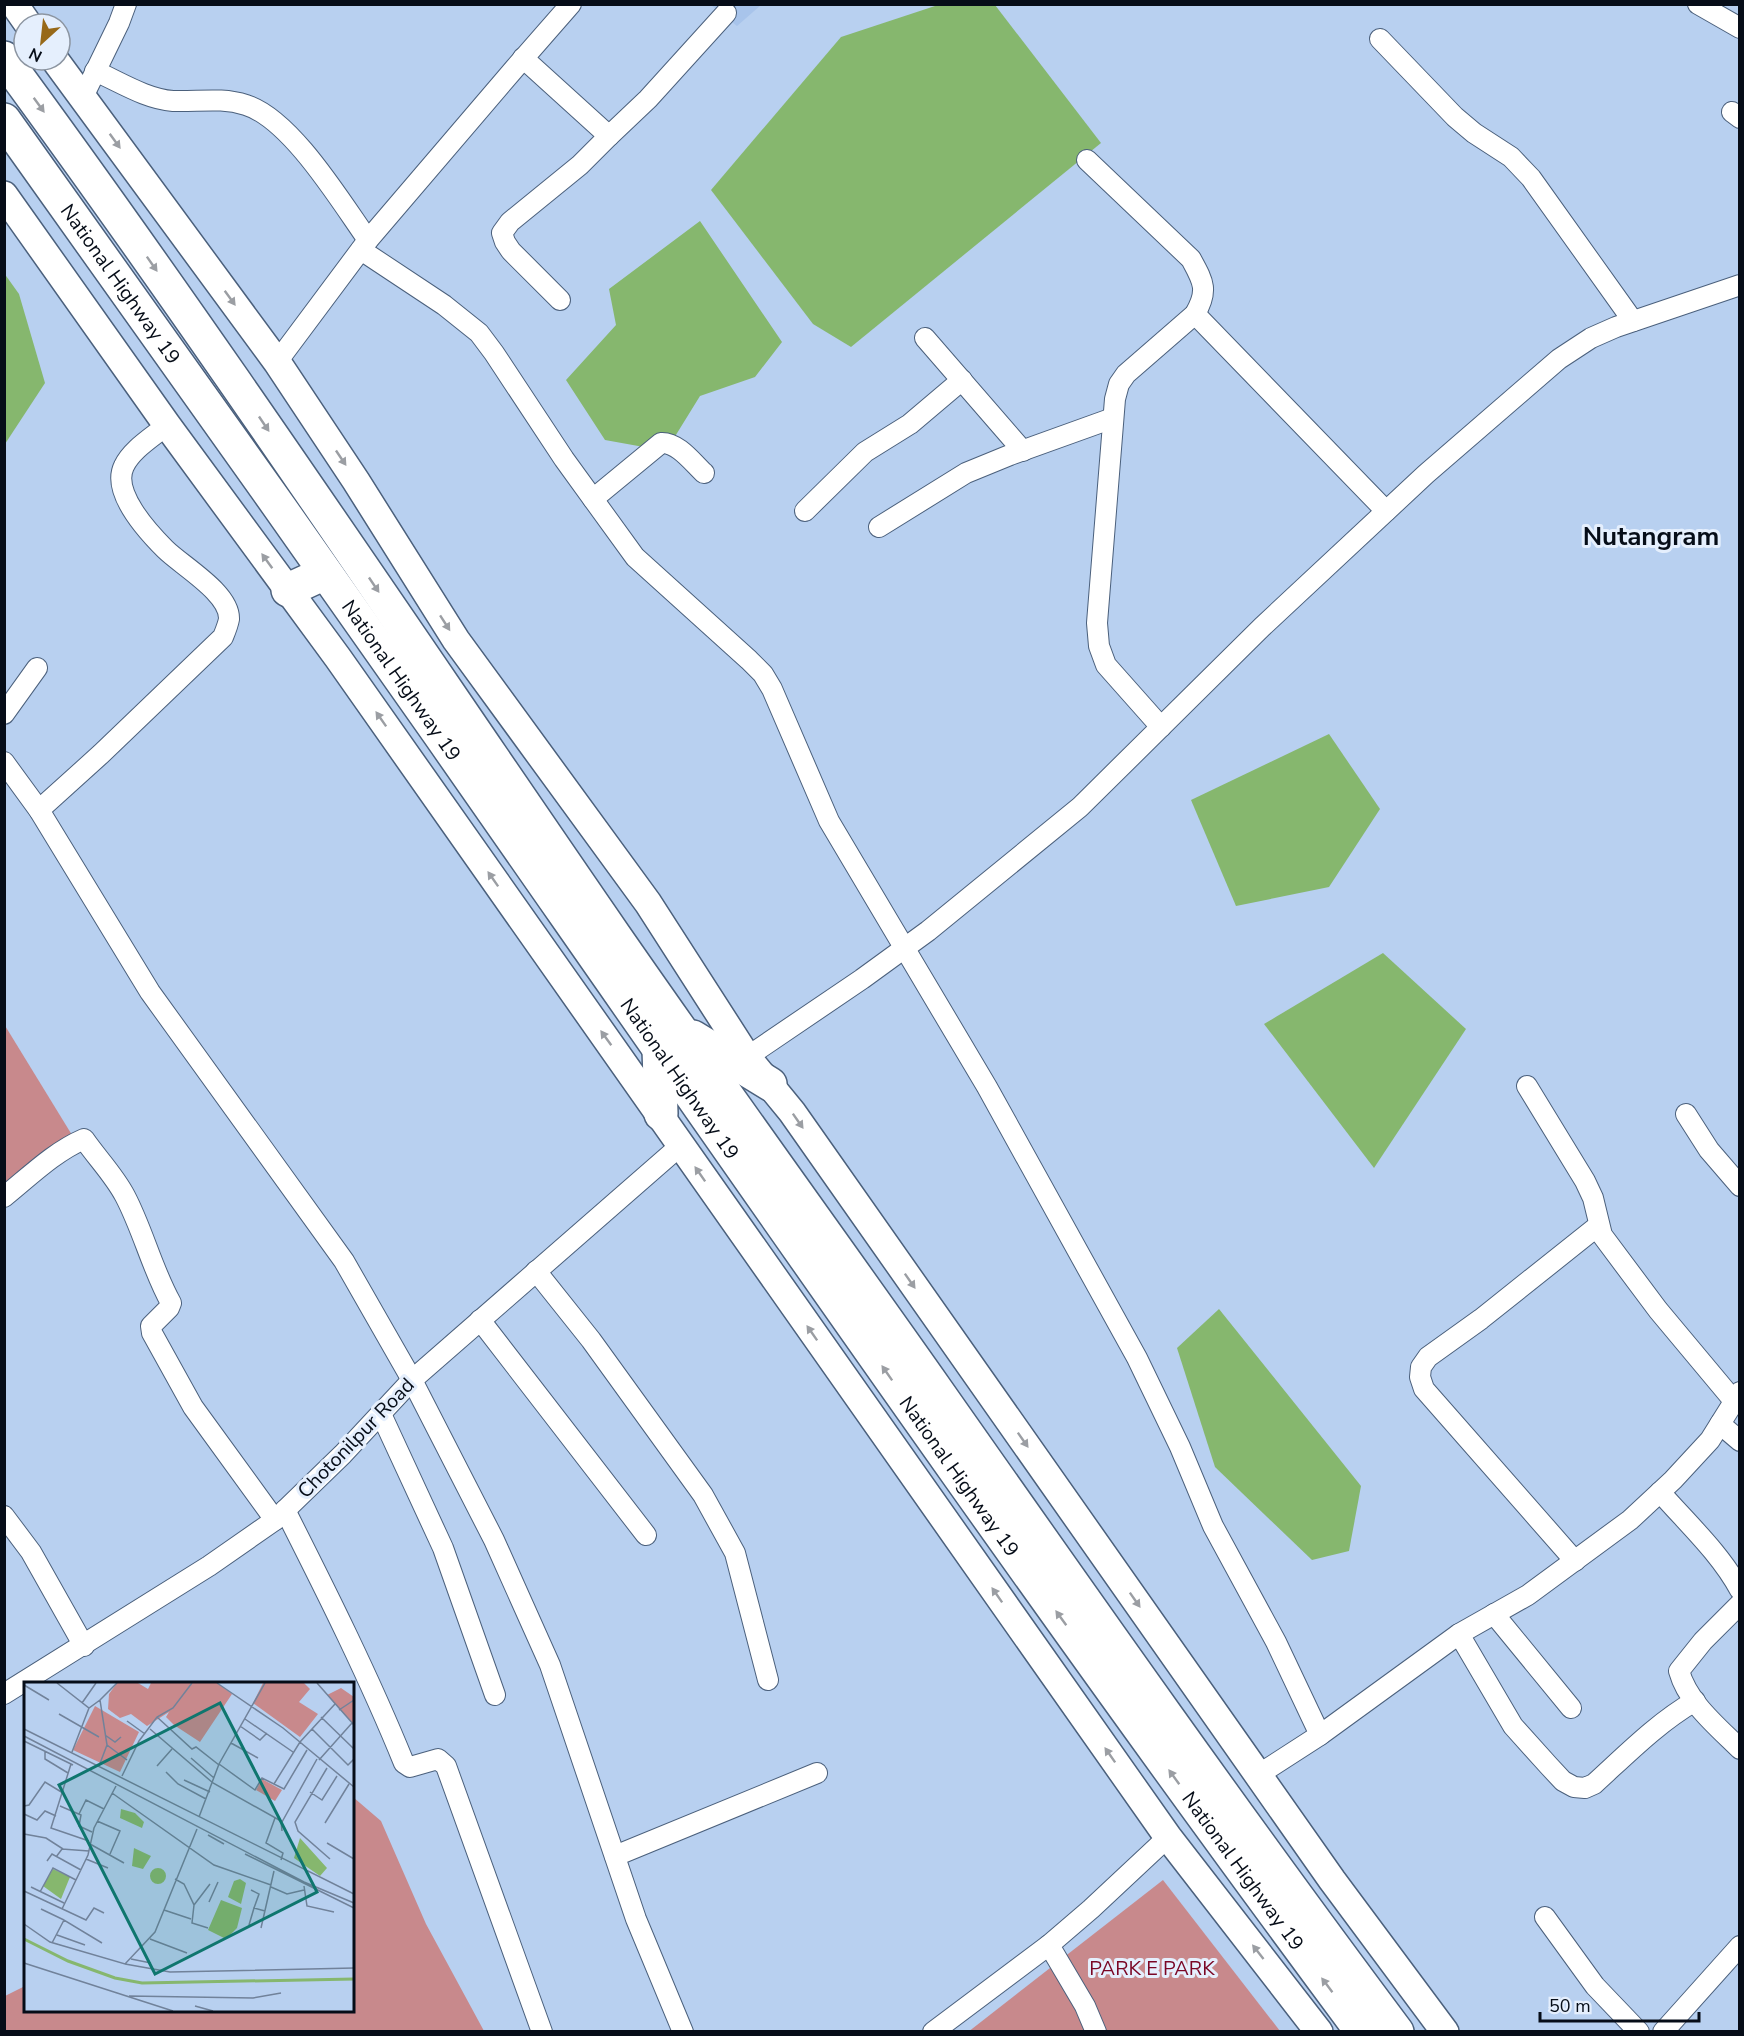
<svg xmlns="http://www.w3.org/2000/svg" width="1744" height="2036" viewBox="0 0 1744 2036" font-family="'Nunito Sans',sans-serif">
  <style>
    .built { fill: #a8c4eb }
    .green { fill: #c8898c }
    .water { fill: #86b76e }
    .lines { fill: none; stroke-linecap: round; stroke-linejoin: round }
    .street-casing { stroke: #4b607c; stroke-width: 22 }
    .secondary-casing { stroke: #4b607c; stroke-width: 30 }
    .highway-casing { stroke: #4b607c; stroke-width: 36 }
    .street { stroke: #fff; stroke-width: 20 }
    .secondary { stroke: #fff; stroke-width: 27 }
    .highway { stroke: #fff; stroke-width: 33 }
    .oneway { fill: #9b9ea3 }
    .labels { text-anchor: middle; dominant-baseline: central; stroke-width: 6; stroke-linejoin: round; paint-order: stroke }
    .street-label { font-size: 20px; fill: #060d18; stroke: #e5effd }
    .park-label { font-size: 20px; fill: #7a0625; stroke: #e5effd }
    .district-label { font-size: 26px; font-weight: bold; fill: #060d18; stroke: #e5effd }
    .inset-river { fill: none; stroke: #86b76e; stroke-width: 3 }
    .inset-road { fill: none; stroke: #71829a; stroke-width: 1.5 }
    .view { fill: #0f766e; fill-opacity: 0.15; stroke: #0f766e; stroke-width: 3 }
    .inset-edge { fill: none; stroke: #060d18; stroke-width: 3 }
  </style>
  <rect width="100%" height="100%" fill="#b8d0f0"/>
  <!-- built -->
  <polygon class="built" points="711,5 761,5 737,26"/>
  <!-- green -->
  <g class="green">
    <polygon points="4,1024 72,1135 5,1183 4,1183"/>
    <polygon points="353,1797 381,1821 426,1924 484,2031 5,2031 5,1996 25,1986 26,2010 352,2010"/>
    <polygon points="1163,1880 1280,2031 968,2032"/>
  </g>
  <!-- water -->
  <g class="water">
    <polygon points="938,5 995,5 1101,143 851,347 813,324 711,190 841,37"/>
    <polygon points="700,221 782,342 755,377 700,396 666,451 605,440 566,380 616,325 609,289"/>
    <polygon points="4,273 19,294 45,383 5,444"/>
    <polygon points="1329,734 1380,809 1329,887 1236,906 1191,800"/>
    <polygon points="1383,953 1466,1029 1374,1168 1264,1024"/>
    <polygon points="1219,1309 1361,1486 1349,1551 1312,1560 1215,1467 1177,1348"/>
  </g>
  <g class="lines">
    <defs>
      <g id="street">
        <polyline points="1698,4 1740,28"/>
        <polyline points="1380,39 1455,117 1474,133 1511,157 1531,178 1633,321"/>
        <polyline points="523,58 609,136 648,99 726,13"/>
        <path d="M 95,71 C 120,82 146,99 173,101 C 198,102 221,97 246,105 C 291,119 341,202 368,240"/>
        <polyline points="83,97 119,23 126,4"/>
        <polyline points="1732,112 1740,118"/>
        <path d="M 1087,160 L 1191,259 C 1203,281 1209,290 1195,314 L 1126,374 L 1119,384 L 1115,399 L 1097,623 L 1099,646 L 1106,665 L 1161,727"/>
        <polyline points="361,250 444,305 479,333 494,353 564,459 635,557 749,660 763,674 772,689 829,821 987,1087 1137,1358 1180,1447 1213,1526 1276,1642 1320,1735"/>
        <polyline points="560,300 511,251 505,242 502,233 510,222 580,165 609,136"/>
        <polyline points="1195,314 1386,511"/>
        <polyline points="925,338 1023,451"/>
        <polyline points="277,362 368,240 515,68 571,4"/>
        <path d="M 593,499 L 661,443 C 678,442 693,463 704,473"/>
        <polyline points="805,511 865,452 910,424 962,380"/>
        <polyline points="879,527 966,473 1010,455 1113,418"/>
        <polyline points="4,714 37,668"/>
        <polyline points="4,762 39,810 150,992 344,1261 412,1380 494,1540 550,1665 636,1919 683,2032"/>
        <path d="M 39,810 L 101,754 L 223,637 C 225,632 228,625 229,619 C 230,593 182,566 165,549 C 148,532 111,492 124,466 C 132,449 153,437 167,425"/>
        <polyline points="747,1057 862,979 928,931 1080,807 1262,627 1426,474 1559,359 1591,338 1616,327 1740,285"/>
        <polyline points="1527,1086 1585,1181 1593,1198 1602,1235 1658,1310 1734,1401"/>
        <polyline points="1686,1114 1709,1150 1740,1186"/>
        <path d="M 4,1197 C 30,1176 54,1152 84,1139 C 97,1158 114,1175 125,1196 C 143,1230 152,1269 171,1303 L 169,1308 L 151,1326 L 152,1333 L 193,1407 L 275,1520"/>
        <polyline points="536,1271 591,1340 703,1495 735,1553 768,1680"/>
        <polyline points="480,1320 646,1535"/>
        <polyline points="381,1414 443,1548 495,1695"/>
        <polyline points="1720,1424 1740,1441"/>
        <path d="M 1660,1492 C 1687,1523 1720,1553 1740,1590"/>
        <path d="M 285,1510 C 327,1593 369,1677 404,1763 L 410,1767 L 438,1759 L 446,1766 L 542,2032"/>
        <polyline points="4,1516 31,1552 84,1646"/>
        <polyline points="1575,1561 1424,1389 1420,1377 1421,1367 1428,1357 1481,1319 1599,1225"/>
        <path d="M 1740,1604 L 1703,1641 L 1679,1671 C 1688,1703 1717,1726 1740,1749"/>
        <polyline points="1494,1614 1571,1708"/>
        <path d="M 1459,1634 L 1513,1726 L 1549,1766 L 1563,1781 L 1574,1787 L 1585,1788 L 1594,1784 C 1626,1755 1657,1723 1695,1701"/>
        <polyline points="4,1694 209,1566 275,1520 343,1454 412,1380 680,1146"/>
        <polyline points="1258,1775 1320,1735 1459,1634 1528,1595 1630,1520 1673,1480 1710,1440 1740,1392"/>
        <polyline points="615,1856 817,1773"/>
        <polyline points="1545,1917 1595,1986 1639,2032"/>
        <polyline points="1049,1945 1085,2006 1096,2032"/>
        <polyline points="933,2032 1049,1945 1091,1909 1168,1837"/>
        <polyline points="1663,2032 1740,1946"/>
      </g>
      <g id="secondary">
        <polyline points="14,4 28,24"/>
        <polyline points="55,60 277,362 356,481 456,640 648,903 747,1057 792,1112 1332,1880 1445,2032"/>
        <polyline points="4,195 167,425 338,658 1168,1837 1319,2032"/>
      </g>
      <g id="highway">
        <path d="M 4,58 C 215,345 412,642 614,935 C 720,1088 830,1239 937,1391 C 1088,1606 1239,1821 1397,2032"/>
        <path id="s1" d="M 4,120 C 150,325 296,529 440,735 C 744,1170 1045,1606 1362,2032"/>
        <polyline points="288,590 325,573"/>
        <polyline points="693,1037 770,1084"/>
        <polyline points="659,1048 661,1114"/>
      </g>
    </defs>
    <!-- street casing -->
    <use href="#street" class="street-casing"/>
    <!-- secondary casing -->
    <use href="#secondary" class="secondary-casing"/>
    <!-- highway casing -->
    <use href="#highway" class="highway-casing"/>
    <!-- street -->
    <use href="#street" class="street"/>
    <!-- secondary -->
    <use href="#secondary" class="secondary"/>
    <!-- highway -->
    <use href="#highway" class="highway"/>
  </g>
  <!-- one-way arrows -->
  <defs><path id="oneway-solid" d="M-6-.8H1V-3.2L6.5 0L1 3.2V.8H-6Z" transform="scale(1.5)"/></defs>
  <g class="oneway">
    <use href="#oneway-solid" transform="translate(39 105) rotate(54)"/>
    <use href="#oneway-solid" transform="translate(115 141) rotate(54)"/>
    <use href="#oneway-solid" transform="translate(152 264) rotate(55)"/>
    <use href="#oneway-solid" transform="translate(230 298) rotate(54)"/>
    <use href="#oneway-solid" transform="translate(264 424) rotate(56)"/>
    <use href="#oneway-solid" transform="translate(341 458) rotate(56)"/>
    <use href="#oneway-solid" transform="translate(267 561) rotate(-126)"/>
    <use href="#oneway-solid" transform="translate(374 585) rotate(56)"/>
    <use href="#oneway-solid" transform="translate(445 623) rotate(57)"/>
    <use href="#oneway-solid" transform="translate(381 719) rotate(-125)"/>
    <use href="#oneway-solid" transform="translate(493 879) rotate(-125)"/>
    <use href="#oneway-solid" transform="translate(606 1038) rotate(-126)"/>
    <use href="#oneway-solid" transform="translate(798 1121) rotate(55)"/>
    <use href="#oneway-solid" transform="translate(700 1174) rotate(-125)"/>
    <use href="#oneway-solid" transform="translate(910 1281) rotate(55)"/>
    <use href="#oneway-solid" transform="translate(812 1333) rotate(-125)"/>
    <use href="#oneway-solid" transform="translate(887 1373) rotate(-125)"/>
    <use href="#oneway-solid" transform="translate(1023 1440) rotate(55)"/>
    <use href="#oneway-solid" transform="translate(997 1595) rotate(-125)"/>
    <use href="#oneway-solid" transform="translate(1135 1600) rotate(55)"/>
    <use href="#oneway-solid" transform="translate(1061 1618) rotate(-126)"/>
    <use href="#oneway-solid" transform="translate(1110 1755) rotate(-125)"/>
    <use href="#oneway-solid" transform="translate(1174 1777) rotate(-126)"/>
    <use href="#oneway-solid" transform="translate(1258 1952) rotate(-128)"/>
    <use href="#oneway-solid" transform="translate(1327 1985) rotate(-127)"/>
  </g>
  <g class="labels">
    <!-- street labels -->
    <g class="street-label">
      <text stroke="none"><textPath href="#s1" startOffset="201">National Highway 19</textPath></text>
      <text stroke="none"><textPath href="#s1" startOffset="687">National Highway 19</textPath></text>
      <text stroke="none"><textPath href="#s1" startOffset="1173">National Highway 19</textPath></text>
      <text transform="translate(356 1438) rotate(-46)">Chotonilpur Road</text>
      <text stroke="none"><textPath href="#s1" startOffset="1659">National Highway 19</textPath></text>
      <text stroke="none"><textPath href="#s1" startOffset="2145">National Highway 19</textPath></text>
    </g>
    <!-- park labels -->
    <g class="park-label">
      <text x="1152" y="1968">PARK E PARK</text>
    </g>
    <!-- district labels -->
    <g class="district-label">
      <text x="1651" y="536">Nutangram</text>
    </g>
  </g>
  <!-- overview -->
  <g transform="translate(24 1682)">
    <rect width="330" height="330" fill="#b8d0f0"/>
    <path d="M 93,1 L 114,1 L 124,7 L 127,1 L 193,1 L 208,12 L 176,60 L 150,43 L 142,35 L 145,30 L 123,44 L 107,32 L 96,36 L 84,27 L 85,12 ZM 239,1 L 280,1 L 286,7 L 275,20 L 294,32 L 276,55 L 229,21 ZM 317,6 L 330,15 L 330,43 L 303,13 ZM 71,24 L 115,50 L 96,90 L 49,68 ZM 238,97 L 258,108 L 251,119 L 232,108 Z" fill="#c8898c"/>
    <path d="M 97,127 L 111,131 L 120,140 L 118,146 L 96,136 ZM 276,156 L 303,186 L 296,194 L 270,176 ZM 110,166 L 127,174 L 119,187 L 108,184 ZM126 194a8 8 0 1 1 16 0a8 8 0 1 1-16 0ZM 29,187 L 46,195 L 37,217 L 19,204 ZM 216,197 L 222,201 L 217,222 L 204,215 L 210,199 ZM 197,218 L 218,226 L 213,246 L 202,257 L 184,248 Z" fill="#86b76e"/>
    <path class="inset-river" d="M 0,257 L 44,279 L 91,296 L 118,301 L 330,297"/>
    <path class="inset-road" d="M 33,1 L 65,26 L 76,18M 193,1 L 259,46 L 330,105M 293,1 L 330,43M 0,3 L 25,18M 58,21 L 72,1M 315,28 L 330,18M 35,32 L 75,55M 133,35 L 168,67 L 172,65 L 195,83M 297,35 L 330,67M 221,37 L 269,70M 103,39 L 121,52M 216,44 L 236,58 L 243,51M 0,47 L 330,212M 126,47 L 189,101 L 257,139 L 258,149M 288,47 L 324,83 L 330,77M 81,53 L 91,60 L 97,55M 0,54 L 280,200 L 330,221M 0,59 L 49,83M 207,61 L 234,76M 83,63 L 103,78M 21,69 L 21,77 L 44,91M 48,70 L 65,26M 167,76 L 190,96M 295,78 L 328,41M 47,82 L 27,146 L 65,159M 195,82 L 231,108 L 238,96 L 260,107 L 283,68M 75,84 L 83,63 L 76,18 L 93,1M 133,84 L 148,67M 303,86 L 271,140 L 274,149 L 306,177M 142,90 L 154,102 L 182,117M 98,94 L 115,59 L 133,35 L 149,26 L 168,1M 160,98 L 186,110M 250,102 L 276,60 L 311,22M 286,110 L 298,118 L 313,94M 88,111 L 190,183 L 247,203M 0,124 L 5,123 L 21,100 L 39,111M 36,124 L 57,133 L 55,144 L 68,150M 0,132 L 13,138 L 21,129 L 32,134M 55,132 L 62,118 L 80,127M 175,135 L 195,82 L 241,1M 251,136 L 242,161 L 259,171 L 257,178M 73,139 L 96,149 L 86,172M 258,140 L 293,77M 301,141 L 325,102M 0,152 L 22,156 L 39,167M 184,153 L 200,162M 303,161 L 330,177M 66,162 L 100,181M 221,172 L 330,226M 32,175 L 38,167 L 65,169M 62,177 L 84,186M 23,179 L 28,172 L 57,188M 151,197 L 160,202 L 170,223 L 168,241 L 184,246M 280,204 L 283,224 L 310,230M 7,205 L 40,221M 247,205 L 263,212 L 280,208M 227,208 L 235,212 L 230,226M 0,209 L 62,238 L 70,226 L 80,231M 16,210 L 29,186 L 52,198M 185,220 L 194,200M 170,223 L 186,202M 17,227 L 40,238M 38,227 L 64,173 L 70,146 L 92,104M 140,228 L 167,237M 0,242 L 26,260 L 101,282 L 131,250 L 173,147M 225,243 L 230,226 L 241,229M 237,246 L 250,189M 33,253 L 61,263M 126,257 L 163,271M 28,261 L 40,238 L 78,261M 107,277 L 127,281M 0,281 L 149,329M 101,282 L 146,290 L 330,286M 105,314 L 229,316 L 257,311M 171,324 L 189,329"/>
    <path class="view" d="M 196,21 L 293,210 L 131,292 L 35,103 Z"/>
    <rect width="330" height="330" class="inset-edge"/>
  </g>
  <!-- border -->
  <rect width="1744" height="2036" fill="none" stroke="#060d18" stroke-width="12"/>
  <!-- north arrow -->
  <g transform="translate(42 42) rotate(207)"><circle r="28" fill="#e5effd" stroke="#8c95a1" stroke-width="1.5"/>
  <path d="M0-4.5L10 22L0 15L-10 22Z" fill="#976919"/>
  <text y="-9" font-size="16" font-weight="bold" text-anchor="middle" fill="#060d18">N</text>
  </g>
  <!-- scale -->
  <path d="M1540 2012v9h159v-9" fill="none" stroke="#060d18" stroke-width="3"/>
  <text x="1549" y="2012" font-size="18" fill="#060d18" stroke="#e5effd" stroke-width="4.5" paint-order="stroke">50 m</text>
</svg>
